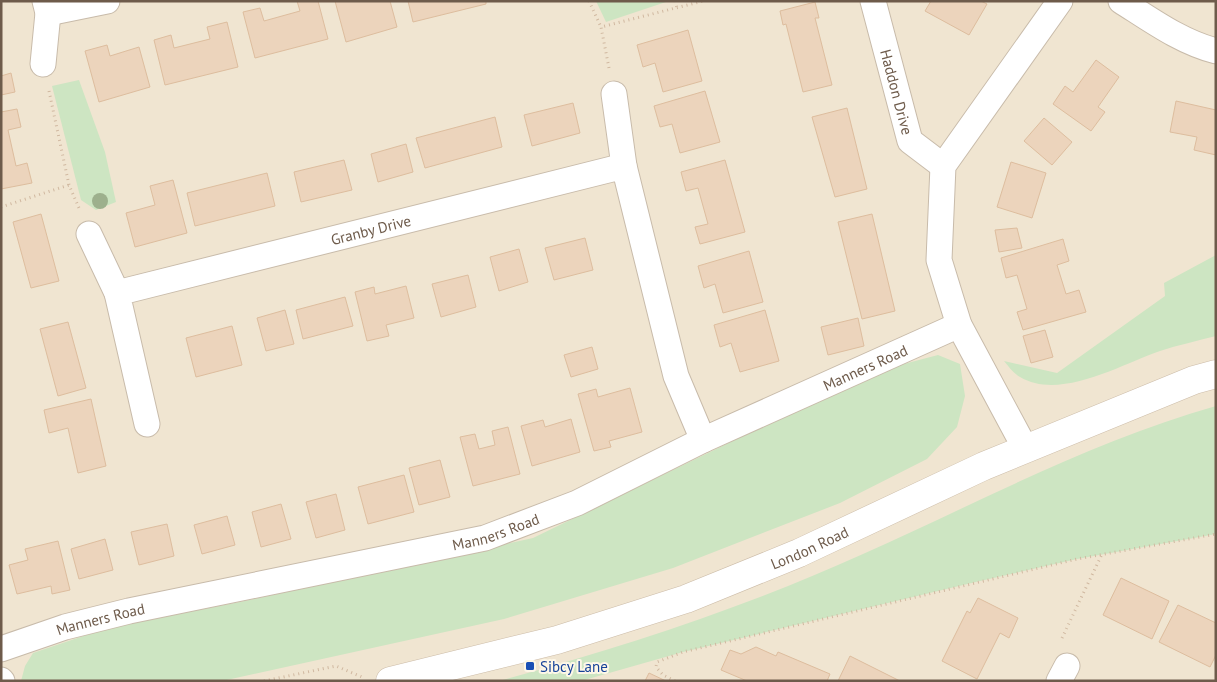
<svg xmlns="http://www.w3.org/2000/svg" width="1217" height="682" viewBox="0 0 1217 682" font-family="'PT Sans',sans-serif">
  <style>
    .residential { fill: #f0e5d1 }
    .green { fill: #cde5c2 }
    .building { fill: #ecd4bc; stroke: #ddbd9e }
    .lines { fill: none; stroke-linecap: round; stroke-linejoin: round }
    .street-casing { stroke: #c8bbaa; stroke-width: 27 }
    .secondary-casing { stroke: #ccbca8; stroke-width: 29 }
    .path { stroke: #d0b8a0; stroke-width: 3; stroke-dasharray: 1 4; stroke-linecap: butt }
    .street { stroke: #fff; stroke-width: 25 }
    .secondary { stroke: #fff; stroke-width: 28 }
    .tree { fill: #9db08d }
    .transit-dot { fill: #1a4fb4; stroke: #fdf7e7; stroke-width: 2 }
    .labels { text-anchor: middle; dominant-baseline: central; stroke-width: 4; stroke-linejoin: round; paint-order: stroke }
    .street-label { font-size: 15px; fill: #6e5b4b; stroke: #fdf7e7 }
    .transit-label { font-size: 15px; fill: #164399; stroke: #fdf7e7; text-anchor: start }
  </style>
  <rect width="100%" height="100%" fill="#f9f3e2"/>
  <!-- residential -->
  <rect class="residential" x="1" y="1" width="1215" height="680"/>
  <!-- green -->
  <g class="green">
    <polygon points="596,1 669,1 606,22"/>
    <polygon points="79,80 105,152 116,202 96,210 81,200 52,86"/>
    <path d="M 1216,255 L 1216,336 C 1197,341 1178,345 1160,351 C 1122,364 1060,401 1020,377 C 1014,374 1009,367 1004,361 L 1057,373 L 1165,296 L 1164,283 Z"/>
    <polygon points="938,355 960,364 965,396 957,427 927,459 840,503 673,568 504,619 222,681 21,681 25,666 33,653 110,627 240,602 533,538 784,416 900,365"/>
    <path d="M 1216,406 L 1216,534 L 1077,559 L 980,581 L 683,652 L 581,681 L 499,681 C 623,647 746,607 863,554 C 980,502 1092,441 1216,406 Z"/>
  </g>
  <!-- building -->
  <g class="building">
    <polygon points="297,1 318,1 328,39 255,58 243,12 260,8 264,21 300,11"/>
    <polygon points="335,1 390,1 397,27 346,42"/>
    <polygon points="408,1 486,1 486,4 413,22"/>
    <polygon points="931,1 981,1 987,4 969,35 925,11"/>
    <polygon points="815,2 819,18 815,18 832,85 803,92 786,24 783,25 780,11"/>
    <polygon points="227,22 238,67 165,85 154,40 171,35 174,48 210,39 207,27"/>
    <polygon points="688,30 702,81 663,92 655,63 643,67 637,45"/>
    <polygon points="107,45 110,56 139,47 150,87 99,102 85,51"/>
    <polygon points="1096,60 1119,77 1098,107 1105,112 1091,131 1053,104 1065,86 1073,92"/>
    <polygon points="11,73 15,92 1,95 1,76"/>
    <polygon points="705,91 720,142 680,153 672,124 660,127 654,106"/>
    <polygon points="1176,101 1216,110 1216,155 1194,150 1197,137 1170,132"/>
    <polygon points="573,103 580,133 532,146 524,115"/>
    <polygon points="847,108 867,189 835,197 812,117"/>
    <polygon points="17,109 21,127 8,130 16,166 27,163 32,183 1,189 1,112"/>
    <polygon points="495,117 502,147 425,168 416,138"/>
    <polygon points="1044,118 1072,142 1052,165 1024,141"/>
    <polygon points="406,144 413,172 378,182 371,154"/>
    <polygon points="344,160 352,190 301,202 294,172"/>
    <polygon points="725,160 745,232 700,244 695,227 708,224 698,188 686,191 681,172"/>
    <polygon points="1011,162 1046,173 1032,218 997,207"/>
    <polygon points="267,173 275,206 195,226 187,193"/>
    <polygon points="173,180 187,233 135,247 126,213 155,205 150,186"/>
    <polygon points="41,214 59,281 31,288 13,222"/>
    <polygon points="872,214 895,311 862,319 838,222"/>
    <polygon points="1017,228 1022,248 999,252 995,230"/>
    <polygon points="585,238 593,270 554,280 545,248"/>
    <polygon points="1063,239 1069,261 1057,265 1066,294 1079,290 1086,312 1023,330 1017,312 1027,309 1017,275 1006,278 1001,258"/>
    <polygon points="519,249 528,282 499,291 490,257"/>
    <polygon points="749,251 763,302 723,313 715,284 704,288 698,266"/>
    <polygon points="468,275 476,307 441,317 432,284"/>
    <polygon points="406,286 414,318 386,325 389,336 367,341 355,292 374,287 375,294"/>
    <polygon points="345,297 353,326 303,339 296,310"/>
    <polygon points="285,310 294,344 266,351 257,318"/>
    <polygon points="765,310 779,361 740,372 731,343 720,347 714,325"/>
    <polygon points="858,318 864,346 828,355 821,327"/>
    <polygon points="68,322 86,388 58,396 40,329"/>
    <polygon points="232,326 242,365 196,377 186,338"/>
    <polygon points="1045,330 1053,357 1031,363 1023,336"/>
    <polygon points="592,347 598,369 571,377 564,355"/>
    <polygon points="630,388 642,432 609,441 611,447 594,451 578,394 596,389 598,397"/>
    <polygon points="91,399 106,466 78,473 68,428 49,433 44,410"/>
    <polygon points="571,419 580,452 532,466 521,426 543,420 545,427"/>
    <polygon points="508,427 520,474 473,486 460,437 475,434 479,449 495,445 492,431"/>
    <polygon points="440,460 450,497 419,505 409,468"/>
    <polygon points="404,475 414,512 368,524 358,487"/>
    <polygon points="336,494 345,530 316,538 306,502"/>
    <polygon points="281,504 291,539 261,547 252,512"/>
    <polygon points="227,516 235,545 202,554 194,525"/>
    <polygon points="167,524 174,556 139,565 131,532"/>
    <polygon points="105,539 113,570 79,579 71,549"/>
    <polygon points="58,541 70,590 52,594 51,586 17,594 9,565 28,560 25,549"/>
    <polygon points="1121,578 1169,601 1152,639 1103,615"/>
    <polygon points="978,598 1018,618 1009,638 1000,633 977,679 942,661 967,611 970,613"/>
    <polygon points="1178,605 1216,623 1216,655 1210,667 1159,642"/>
    <polygon points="756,647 776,656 778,652 830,674 827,681 747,681 721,670 730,650 741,654"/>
    <polygon points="850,656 900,681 838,681"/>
    <polygon points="649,673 666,681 645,681"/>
  </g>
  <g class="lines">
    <defs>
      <g id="street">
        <path id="s1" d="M 873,1 L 910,141 L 943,166"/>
        <path d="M 1121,1 C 1151,20 1181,42 1216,51"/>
        <polyline points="48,13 107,1"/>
        <polyline points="43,64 48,13 45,1"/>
        <polyline points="614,94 624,166"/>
        <polyline points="89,234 117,293"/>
        <path id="s2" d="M 147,424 L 117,293 L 624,166 L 676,376 L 703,440"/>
        <polyline points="1025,448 959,325 939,260 943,166 1060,1"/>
        <path id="s3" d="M 1,649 L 65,627 L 129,611 L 485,538 L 577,503 L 703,440 L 959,325"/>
        <polyline points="1,680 2,681"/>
        <polyline points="1059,681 1067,666"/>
      </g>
      <g id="secondary">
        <path id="s4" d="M 390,681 L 557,640 L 686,599 L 799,553 L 984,466 L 1194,380 L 1216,374"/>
      </g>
    </defs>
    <!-- street casing -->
    <use href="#street" class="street-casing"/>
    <!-- secondary casing -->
    <use href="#secondary" class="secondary-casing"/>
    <!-- path -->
    <g class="path">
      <polyline points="589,1 601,27"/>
      <polyline points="675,1 677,8"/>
      <polyline points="609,68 601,27 703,1"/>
      <polyline points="49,91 69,185 79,208"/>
      <polyline points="1,207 69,185"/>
      <polyline points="1062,638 1102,554"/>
      <polyline points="264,681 336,666 362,677"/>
      <polyline points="675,681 663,675 656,667 657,662 683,652 1077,559 1216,534"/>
    </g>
    <!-- street -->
    <use href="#street" class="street"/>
    <!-- secondary -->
    <use href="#secondary" class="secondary"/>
  </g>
  <!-- trees -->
  <circle class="tree" cx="100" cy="201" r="8"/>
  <!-- markers -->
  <rect class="transit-dot" x="525" y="661" width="10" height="10" rx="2.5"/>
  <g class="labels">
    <!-- street labels -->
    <g class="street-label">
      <text stroke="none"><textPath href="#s1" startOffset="94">Haddon Drive</textPath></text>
      <text stroke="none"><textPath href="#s2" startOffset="396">Granby Drive</textPath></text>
      <text stroke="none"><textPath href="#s3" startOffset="914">Manners Road</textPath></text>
      <text stroke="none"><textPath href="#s3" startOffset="509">Manners Road</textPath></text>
      <text stroke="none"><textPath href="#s4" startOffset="441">London Road</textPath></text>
      <text stroke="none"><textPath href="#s3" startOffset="104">Manners Road</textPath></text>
    </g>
    <!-- transit labels -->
    <g class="transit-label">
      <text x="540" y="666">Sibcy Lane</text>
    </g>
  </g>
  <!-- border -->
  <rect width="1217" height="682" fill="none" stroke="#6e5b4b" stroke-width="5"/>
</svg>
